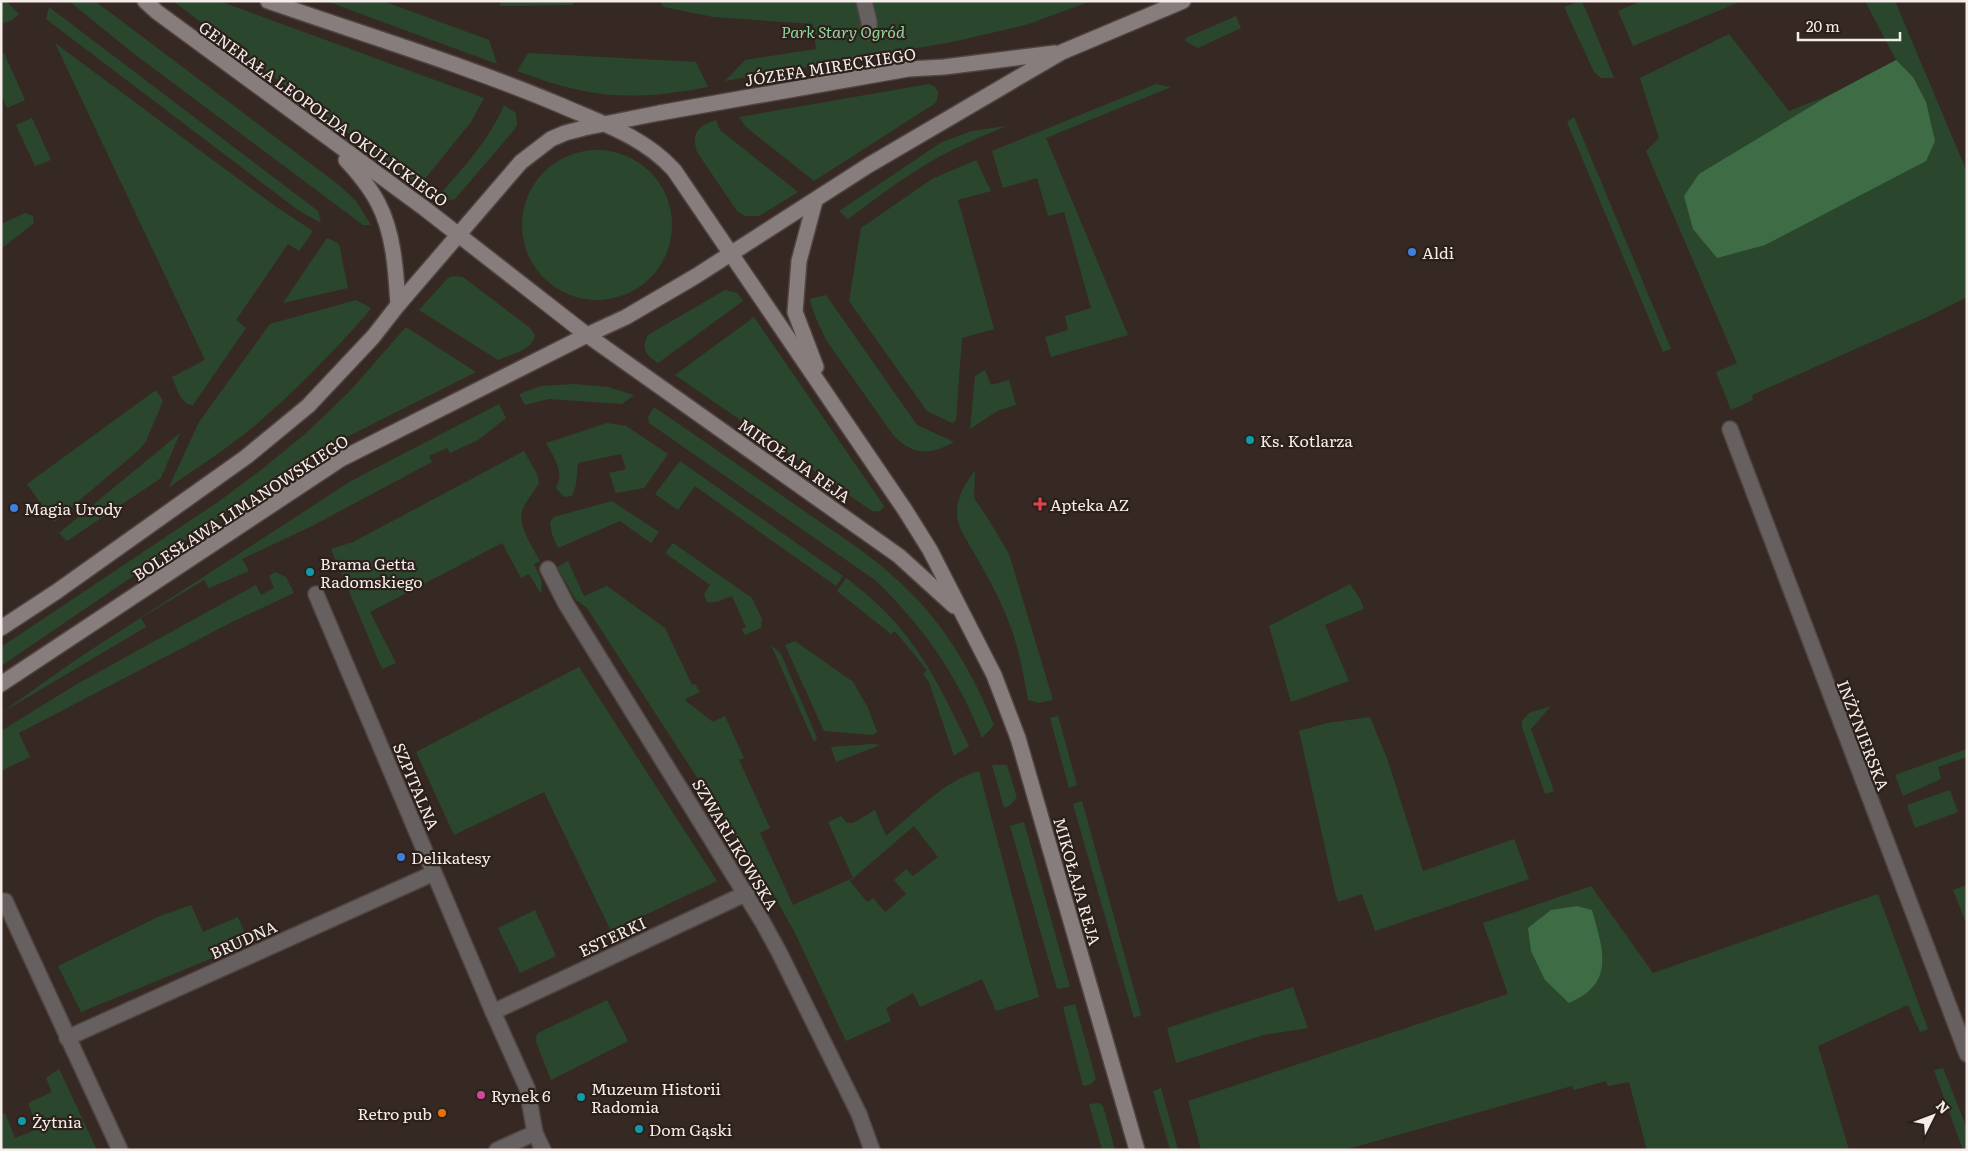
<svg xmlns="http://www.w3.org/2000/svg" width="1968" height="1151" viewBox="0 0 1968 1151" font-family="Literata,serif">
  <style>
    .green { fill: #2a472e; fill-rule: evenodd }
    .forest { fill: #3e6d45 }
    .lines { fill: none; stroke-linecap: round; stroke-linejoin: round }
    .street-casing { stroke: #514440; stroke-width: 18 }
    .secondary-casing { stroke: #514440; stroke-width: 18 }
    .street { stroke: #676060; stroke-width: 15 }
    .secondary { stroke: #887d7d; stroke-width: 15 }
    .shop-dot { fill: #3f7fe0; stroke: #2c201b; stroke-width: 2 }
    .culture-dot { fill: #0f9aa8; stroke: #2c201b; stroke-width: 2 }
    .health-dot { fill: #e0444e; stroke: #2c201b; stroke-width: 2 }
    .hotel-dot { fill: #d1479c; stroke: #2c201b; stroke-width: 2 }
    .food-dot { fill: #e8710a; stroke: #2c201b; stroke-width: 2 }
    .labels { text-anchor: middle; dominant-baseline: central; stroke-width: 4.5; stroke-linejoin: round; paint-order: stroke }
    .park-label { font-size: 16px; font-style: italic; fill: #91d89b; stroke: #2c201b }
    .street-label { font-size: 16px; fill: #f6edea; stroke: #2c201b }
    .poi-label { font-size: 16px; fill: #f6edea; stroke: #2c201b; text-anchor: start }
  </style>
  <rect width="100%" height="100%" fill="#362924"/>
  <!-- green -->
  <g class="green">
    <polygon points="1,1 6,1 19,14 12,20 4,23 1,19"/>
    <polygon points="69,1 95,1 339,185 356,201 371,225 363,225 133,53"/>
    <polygon points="173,1 219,1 484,98 471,122 419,186"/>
    <polygon points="326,1 383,1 489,40 497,64"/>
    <polygon points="502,1 576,1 572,5 499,6"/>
    <polygon points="659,1 1091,1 1026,25 952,42 725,81 745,60 816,49 813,24 713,17 664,7"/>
    <polygon points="1581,1 1585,8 1614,78 1601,78 1594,72 1564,7"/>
    <polygon points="1641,1 1742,1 1633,46 1618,11"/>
    <polygon points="1865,1 1895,1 1967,172 1967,297 1925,318 1752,395 1753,400 1731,410 1716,372 1737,363 1646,151 1659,138 1640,78 1729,34 1789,111 1830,95 1896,60"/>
    <polygon points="49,7 318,211 321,223 298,210 46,19"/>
    <polygon points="1236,16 1241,28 1198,48 1185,41 1186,38"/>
    <path d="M 55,43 L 275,206 L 313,231 L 299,251 L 288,244 L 236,320 L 246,328 L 193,405 C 180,405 177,387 172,377 L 205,360 Z"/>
    <polygon points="4,53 25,100 7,108 1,95 1,54"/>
    <path d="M 528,53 L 696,62 L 708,87 C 667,95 621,100 579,90 C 558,86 537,78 517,71 Z"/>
    <polygon points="929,84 935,87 938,92 937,101 934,104 814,181 746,127 739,117"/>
    <polygon points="1156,84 1171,87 1046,138 1128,335 1051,357 1045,337 1068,330 1065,316 1091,308 1064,212 1048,216 1037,178 1003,188 992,151"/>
    <path d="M 504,105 L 516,113 L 517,125 L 514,130 L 455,199 L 445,201 L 436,199 C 461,170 489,141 504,105 Z"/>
    <polygon points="1574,117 1671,349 1663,352 1567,122"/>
    <polygon points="32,118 51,160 35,166 16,125"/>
    <path d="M 716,120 L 720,130 L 798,192 L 759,216 L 745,216 L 737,211 L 697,152 C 691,133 698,126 716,120 Z"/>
    <path d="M 1006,126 C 975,139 945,152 917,170 C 893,185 871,202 848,219 L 839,211 L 942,142 L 972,131 Z"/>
    <circle cx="597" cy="225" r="75"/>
    <polygon points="976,160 991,191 958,200 994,329 962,338 956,420 952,423 927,411 849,301 861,228 932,179"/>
    <polygon points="25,213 33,216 34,223 1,249 1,224"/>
    <polygon points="327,238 339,244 348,288 283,303"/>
    <path d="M 453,276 L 463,277 L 530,328 L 535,335 C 533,350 511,354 498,360 L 419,310 L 448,278 Z"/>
    <path d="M 725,290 L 737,293 L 743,301 L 658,363 C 645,355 641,348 648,335 Z"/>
    <path d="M 826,295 L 917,425 L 954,442 C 930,455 914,456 894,436 L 826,340 C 820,326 813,314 810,299 Z"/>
    <path d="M 356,300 L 371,308 L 365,316 C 332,353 297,389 259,422 C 231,446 200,466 169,487 L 199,422 L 270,324 Z"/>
    <path d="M 754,317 L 882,503 L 884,506 C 881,512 878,512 872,511 L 675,375 Z"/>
    <polygon points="406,327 476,372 329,446 289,470 1,666 1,647 218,502 261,470 305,434 350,391"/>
    <polygon points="985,370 991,385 1009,380 1016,405 997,411 970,429 975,376"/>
    <polygon points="574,384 608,387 634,395 622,404 549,399 525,405 519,394 541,386"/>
    <polygon points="156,390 163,401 146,441 139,450 54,522 27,484"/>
    <polygon points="499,404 506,418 478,440 450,453 447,448 429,456 432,462 310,527 242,559 249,571 209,588 204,580 141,618 146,627 1,713 77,659 351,481"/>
    <path d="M 654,407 C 704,441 754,476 804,511 C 841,536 880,561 912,594 C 949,632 974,676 994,725 L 982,738 C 957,675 924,627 875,580 L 649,423 L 648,417 Z"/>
    <path d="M 607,423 L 626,426 L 668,454 L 644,488 L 616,493 L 609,473 L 626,469 L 621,454 L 578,463 L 576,485 L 572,496 L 564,497 L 556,488 C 565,471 554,458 546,443 Z"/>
    <polygon points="180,433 161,478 67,541 59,533"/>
    <path d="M 524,451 L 537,474 L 539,483 C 535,491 528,498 524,506 C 515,523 532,546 540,561 L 534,564 L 542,581 L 541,594 L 529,574 L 521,578 L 502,543 L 370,612 L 396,663 L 382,669 L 331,549 L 353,542 Z"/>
    <polygon points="680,461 843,576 836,586 695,486 678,510 655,494"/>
    <path d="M 975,471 L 974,498 L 990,522 L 1009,554 L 1053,700 L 1038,703 L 1028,700 C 1025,683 1022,664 1017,647 C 1006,604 981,566 960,528 C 952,507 961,488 975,471 Z"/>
    <polygon points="612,501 659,532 651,543 620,521 558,548 552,534 550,522 554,517"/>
    <polygon points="673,543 752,598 762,619 761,628 745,635 742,629 746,627 732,596 717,602 707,602 704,594 710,585 665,553"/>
    <path d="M 568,561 L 584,596 L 607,586 L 665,628 L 692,685 L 695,684 L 700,692 L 685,699 L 687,702 L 713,722 L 725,716 L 744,758 L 739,760 L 770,828 L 760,833 L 793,905 L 853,878 L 828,822 L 841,816 L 847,823 L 853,823 L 875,810 L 886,836 C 915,813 943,781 979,771 L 1039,997 L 996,1011 L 982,979 L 920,1007 L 913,993 L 886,1008 L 891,1021 L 846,1041 L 794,931 L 776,899 L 587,608 L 576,600 L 557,567 ZM 914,826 L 938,857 L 913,876 L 906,869 L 894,880 L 906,894 L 885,912 L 873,898 L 867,902 L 850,881 Z"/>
    <polygon points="275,572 286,577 294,593 232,622 19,733 30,757 1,771 1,731 77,684 256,585 261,595 274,588 269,576"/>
    <path d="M 846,578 C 912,627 934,674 969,746 L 954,756 L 929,682 L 923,674 L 927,670 L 895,631 L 891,634 L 837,591 Z"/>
    <polygon points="1350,584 1360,599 1364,609 1325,625 1349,681 1291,702 1269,626"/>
    <polygon points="795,641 853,682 868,708 877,732 873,735 824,731 785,645"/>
    <polygon points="771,645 781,654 817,738 814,742"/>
    <polygon points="579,667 717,881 611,931 544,792 454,835 416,752"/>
    <polygon points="1551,706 1531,729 1554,791 1545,794 1522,727 1522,721 1529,713"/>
    <polygon points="1058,716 1077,785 1069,788 1050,718"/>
    <polygon points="1370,717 1388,761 1423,871 1514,839 1529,879 1375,931 1362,894 1338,902 1335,892 1299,731 1327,723"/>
    <polygon points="873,744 880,745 836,762 831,747"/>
    <polygon points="1967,749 1967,757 1938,767 1941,779 1903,796 1895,775"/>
    <polygon points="992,765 1007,765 1017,798 1009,806 1004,808"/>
    <polygon points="1950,790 1958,812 1915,828 1907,805"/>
    <polygon points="1082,801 1141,1015 1134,1018 1073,804"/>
    <polygon points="1024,822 1070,987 1057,989 1010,826"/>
    <polygon points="1967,885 1967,920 1965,920 1953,890"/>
    <polygon points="1591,886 1653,973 1878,894 1928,1029 1920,1032 1908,1005 1818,1046 1849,1150 1647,1150 1629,1082 1608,1086 1606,1081 1574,1090 1572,1086 1344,1150 1201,1150 1188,1101 1508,994 1483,923"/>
    <polygon points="191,905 203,932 238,917 249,943 81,1012 58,966 160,916"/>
    <polygon points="535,910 556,956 520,973 498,928"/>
    <polygon points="1293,987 1308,1028 1263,1035 1176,1063 1167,1028"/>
    <polygon points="607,1000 628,1041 551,1080 536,1042 536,1037 538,1033"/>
    <polygon points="1075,1004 1096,1079 1091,1084 1083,1086 1063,1007"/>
    <polygon points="1943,1068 1967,1129 1967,1150 1963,1150 1934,1070"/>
    <polygon points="59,1069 97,1150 1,1150 1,1115 5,1113 15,1138 38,1129 28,1103 52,1092 46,1078"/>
    <polygon points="1161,1088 1178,1150 1170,1150 1153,1091"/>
    <polygon points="1099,1103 1103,1106 1115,1150 1102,1150 1089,1104"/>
  </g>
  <!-- forest -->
  <g class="forest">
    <polygon points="1896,60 1913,77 1926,102 1935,141 1926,161 1765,245 1717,258 1693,229 1684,196 1699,174 1830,95"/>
    <path d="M 1577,906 L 1592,910 C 1603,950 1616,983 1569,1003 L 1545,980 L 1531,951 L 1528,928 L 1551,910 Z"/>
  </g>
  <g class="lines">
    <defs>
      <g id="street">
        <polyline points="864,1 869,22 869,32"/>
        <polyline points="1730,429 1967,1054"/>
        <polyline points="548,569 566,604 762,921 779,952 859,1114 872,1150"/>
        <polyline points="316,594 493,1012 527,1088 535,1133 543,1150"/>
        <polyline points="5,901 120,1150"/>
        <polyline points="493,1012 747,893"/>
        <polyline points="67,1038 434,873"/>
        <polyline points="497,1150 535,1133"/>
      </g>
      <g id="secondary">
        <polyline points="145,1 157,12 424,208 587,335 899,556 954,606"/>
        <path d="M 268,1 C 365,35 465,65 560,105 C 601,123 643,136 674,170 L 905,510 L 930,550 L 994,675 L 1018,738 L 1137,1150"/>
        <path d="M 346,160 C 358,173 370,187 378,203 C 394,233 396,272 398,305"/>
        <polyline points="815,201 799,261 795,312 816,367"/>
        <polyline points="1,628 56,592 246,457 308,406 373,337 398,305 521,162 551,139 565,133 584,128 659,113 908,69 944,67 1055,53"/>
        <polyline points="1,684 341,459 587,335 626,317 696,276 869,165 1062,52 1183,1"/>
      </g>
    </defs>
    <!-- street casing -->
    <use href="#street" class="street-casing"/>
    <!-- secondary casing -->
    <use href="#secondary" class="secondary-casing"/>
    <!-- street -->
    <use href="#street" class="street"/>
    <!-- secondary -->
    <use href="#secondary" class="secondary"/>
  </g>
  <!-- markers -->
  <g class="shop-dot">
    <circle cx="1412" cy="252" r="5"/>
    <circle cx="14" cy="508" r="5"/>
    <circle cx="401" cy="857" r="5"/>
  </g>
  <g class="culture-dot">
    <circle cx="1250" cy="440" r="5"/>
    <circle cx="310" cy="572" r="5"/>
    <circle cx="581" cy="1097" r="5"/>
    <circle cx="22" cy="1121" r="5"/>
    <circle cx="639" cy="1129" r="5"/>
  </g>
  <path class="health-dot" d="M1037.5 496.5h5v5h5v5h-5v5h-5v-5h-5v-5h5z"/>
  <circle class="hotel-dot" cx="481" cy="1095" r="5"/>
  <circle class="food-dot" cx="442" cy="1113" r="5"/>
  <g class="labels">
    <!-- park labels -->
    <g class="park-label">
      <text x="843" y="31">Park Stary Ogród</text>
    </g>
    <!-- street labels -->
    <g class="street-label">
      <text transform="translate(830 66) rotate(-9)">JÓZEFA MIRECKIEGO</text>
      <text transform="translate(324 113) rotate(36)">GENERAŁA LEOPOLDA OKULICKIEGO</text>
      <text transform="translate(795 460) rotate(35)">MIKOŁAJA REJA</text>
      <text transform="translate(240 507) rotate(-33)">BOLESŁAWA LIMANOWSKIEGO</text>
      <text transform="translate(1864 735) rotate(69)">INŻYNIERSKA</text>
      <text transform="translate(417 786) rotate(67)">SZPITALNA</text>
      <text transform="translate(736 844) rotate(59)">SZWARLIKOWSKA</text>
      <text transform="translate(1078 881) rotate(74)">MIKOŁAJA REJA</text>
      <text transform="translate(612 936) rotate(-25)">ESTERKI</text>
      <text transform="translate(243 939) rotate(-24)">BRUDNA</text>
    </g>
    <!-- poi labels -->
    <g class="poi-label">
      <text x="1422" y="252">Aldi</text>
      <text x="1260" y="440">Ks. Kotlarza</text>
      <text x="1050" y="504">Apteka AZ</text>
      <text x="24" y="508">Magia Urody</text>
      <text x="320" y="563">Brama Getta<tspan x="320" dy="18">Radomskiego</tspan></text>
      <text x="411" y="857">Delikatesy</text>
      <text x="591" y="1088">Muzeum Historii<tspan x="591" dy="18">Radomia</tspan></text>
      <text x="491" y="1095">Rynek 6</text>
      <text x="432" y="1113" text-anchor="end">Retro pub</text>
      <text x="32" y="1121">Żytnia</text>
      <text x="649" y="1129">Dom Gąski</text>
    </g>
  </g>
  <!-- border -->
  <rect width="1968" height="1151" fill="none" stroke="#f6edea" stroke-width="5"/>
  <!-- north arrow -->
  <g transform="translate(1933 1116) rotate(48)" stroke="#2c201b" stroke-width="4" paint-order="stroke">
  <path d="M0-4L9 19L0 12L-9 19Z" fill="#f6edea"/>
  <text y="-8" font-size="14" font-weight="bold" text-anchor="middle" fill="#f6edea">N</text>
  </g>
  <!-- scale -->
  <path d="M1798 32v8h102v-8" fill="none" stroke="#f6edea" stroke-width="2.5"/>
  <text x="1806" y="32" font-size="15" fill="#f6edea" stroke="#2c201b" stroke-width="4" paint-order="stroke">20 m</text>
</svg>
